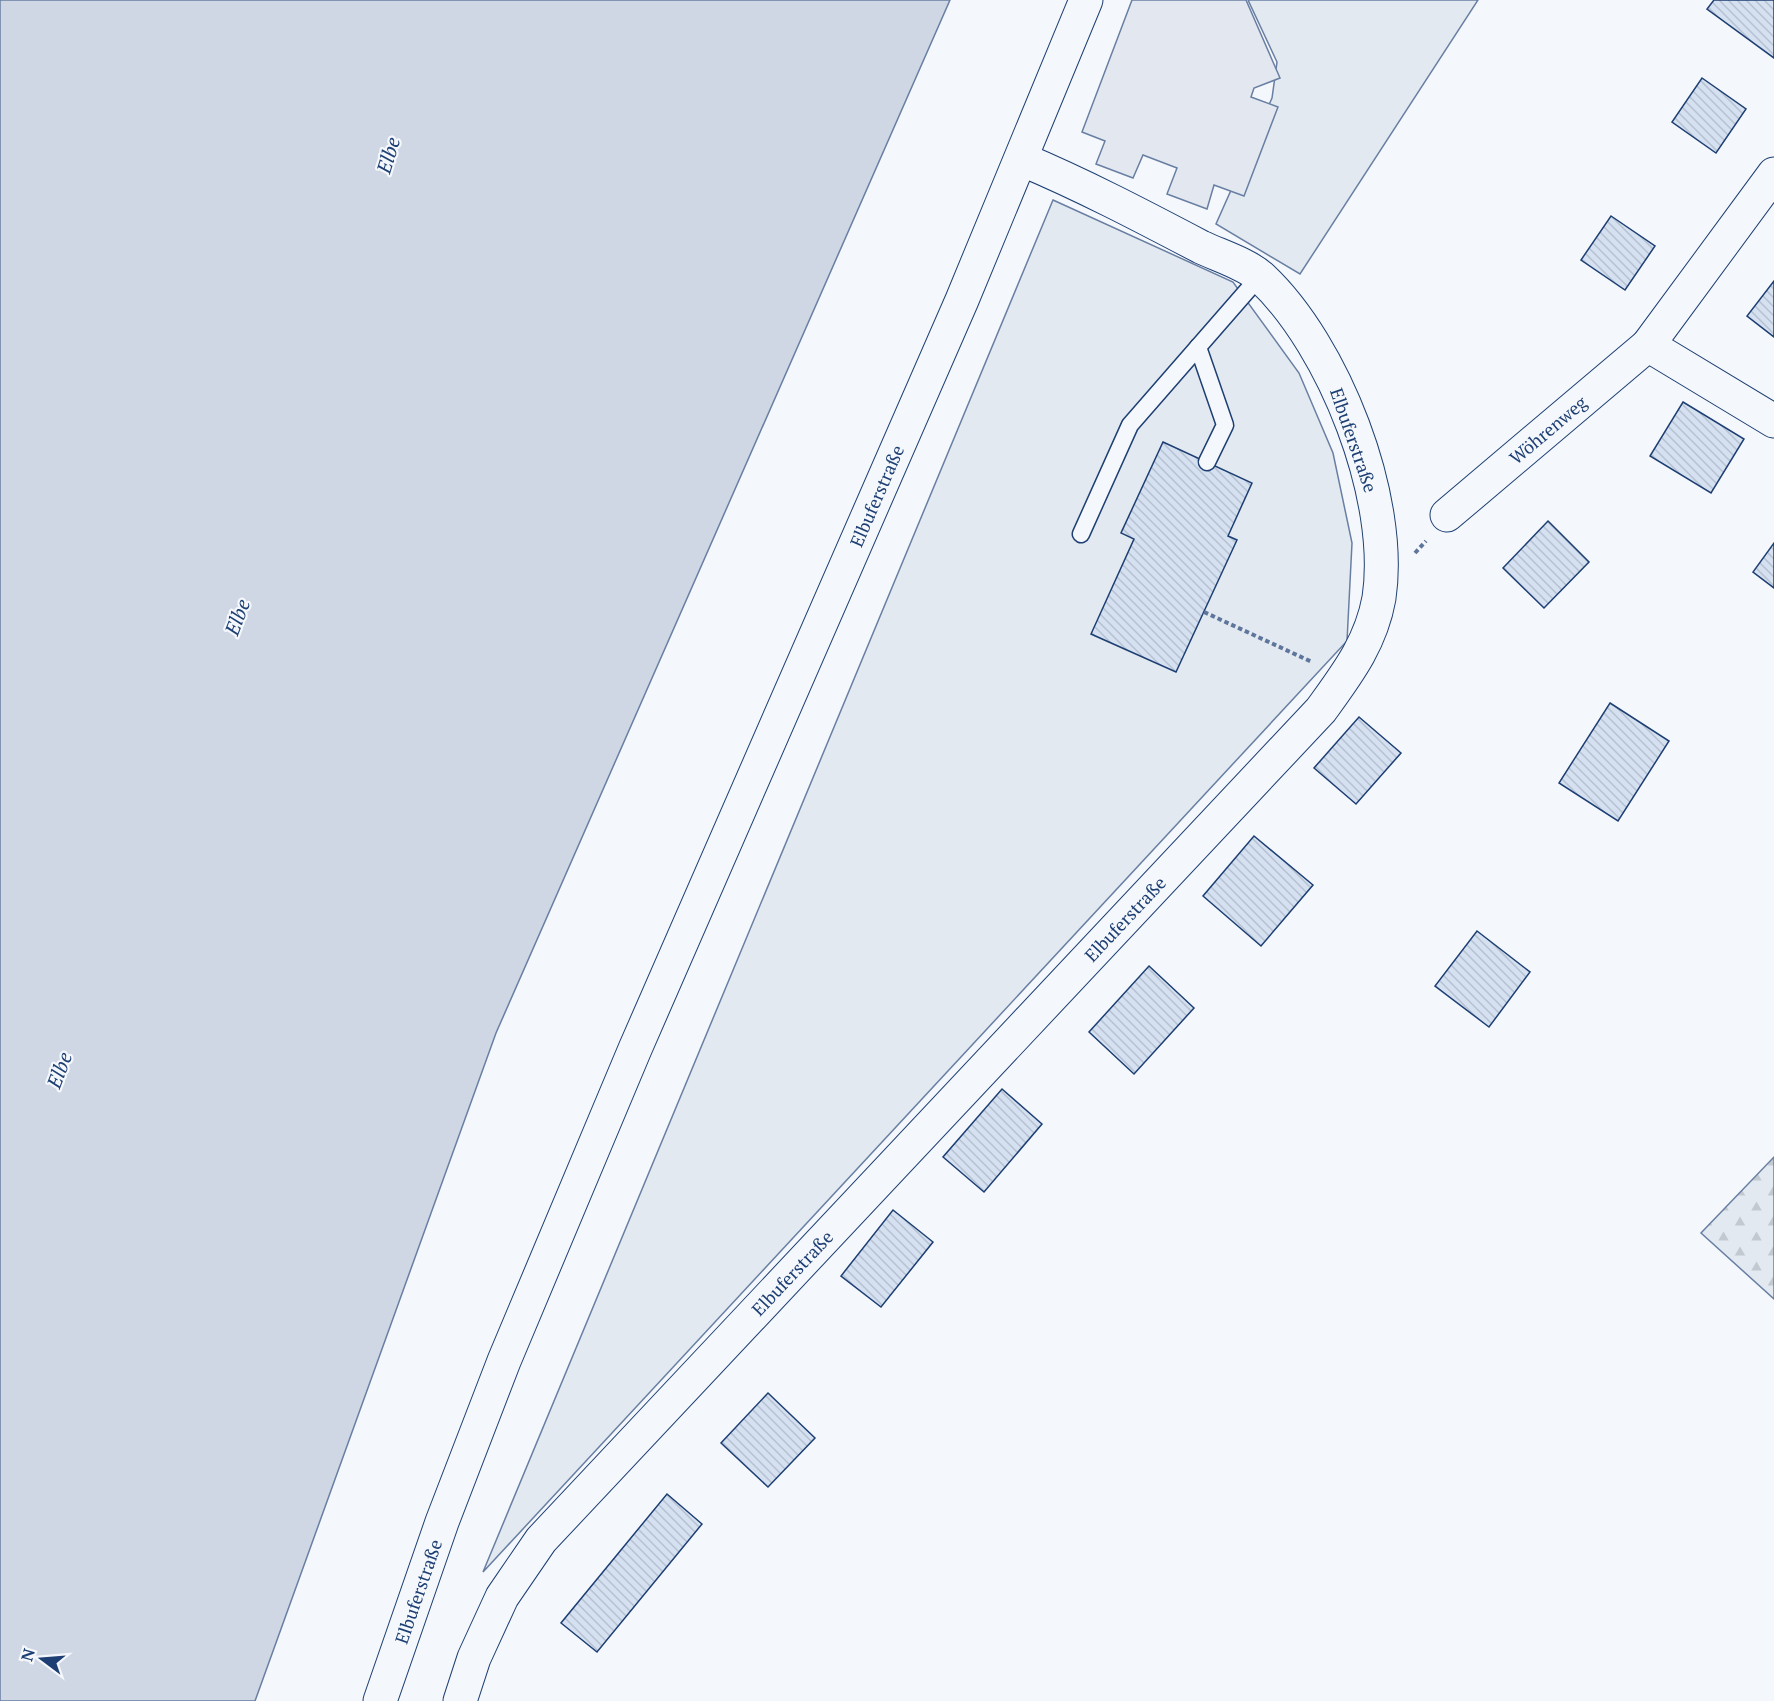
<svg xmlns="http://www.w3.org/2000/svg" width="1774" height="1701" viewBox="0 0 1774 1701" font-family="'PT Serif',serif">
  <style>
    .green { fill: #e3e9f0; stroke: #687fa3; stroke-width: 1.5 }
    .forest { fill: url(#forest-firs); stroke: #687fa3; stroke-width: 1.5 }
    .parking { fill: #e3e8f0; stroke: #687fa3; stroke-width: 1.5 }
    .water { fill: #cfd7e4; stroke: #687fa3; stroke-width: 1.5 }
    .building { fill: url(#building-back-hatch); stroke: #1d3f73; stroke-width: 1.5 }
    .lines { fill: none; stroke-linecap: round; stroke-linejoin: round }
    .lane-casing { stroke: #1d3f73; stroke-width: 19 }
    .street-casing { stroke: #1d3f73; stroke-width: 35 }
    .secondary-casing { stroke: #1d3f73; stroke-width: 35 }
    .path { stroke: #5e769c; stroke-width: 4; stroke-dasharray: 4.5 3; stroke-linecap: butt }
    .lane { stroke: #f4f7fb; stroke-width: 16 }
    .street { stroke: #f4f7fb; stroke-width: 33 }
    .secondary { stroke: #f4f7fb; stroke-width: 33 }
    .labels { text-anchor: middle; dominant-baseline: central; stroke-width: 4.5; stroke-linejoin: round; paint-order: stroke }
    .street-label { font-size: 18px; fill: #1d3f73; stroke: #f4f7fb }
    .water-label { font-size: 20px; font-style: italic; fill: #1d3f73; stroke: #f4f7fb }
  </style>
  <defs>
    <pattern id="forest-firs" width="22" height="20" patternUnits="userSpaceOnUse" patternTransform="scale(1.5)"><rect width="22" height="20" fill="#e3e9f0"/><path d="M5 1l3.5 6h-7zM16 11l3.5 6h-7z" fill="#c2c9d1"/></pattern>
    <pattern id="building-back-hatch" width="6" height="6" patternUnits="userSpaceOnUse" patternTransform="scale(1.5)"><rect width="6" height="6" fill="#d5e0f0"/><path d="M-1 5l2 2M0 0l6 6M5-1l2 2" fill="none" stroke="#b6c1d1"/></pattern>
  </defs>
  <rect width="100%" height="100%" fill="#f4f7fb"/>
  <!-- green -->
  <g class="green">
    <polygon points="1248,0 1478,0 1300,274 1216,224 1272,98 1277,62"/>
    <polygon points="1053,200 1233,282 1299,373 1333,453 1352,543 1347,641 483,1572"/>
  </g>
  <!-- forest -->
  <polygon class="forest" points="1774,1157 1774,1299 1701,1233"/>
  <!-- parking -->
  <polygon class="parking" points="1132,0 1246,0 1280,78 1254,88 1251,97 1278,107 1244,196 1214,185 1207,209 1167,194 1177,168 1143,155 1133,178 1096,164 1105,141 1082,132"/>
  <!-- water -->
  <polygon class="water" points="0,0 950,0 496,1033 255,1701 0,1701"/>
  <!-- building -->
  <g class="building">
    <polygon points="1714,0 1774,0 1774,58 1707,9"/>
    <polygon points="1702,78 1746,109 1716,153 1672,122"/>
    <polygon points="1611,216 1655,246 1625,290 1581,260"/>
    <polygon points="1774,281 1774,337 1747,316"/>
    <polygon points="1683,402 1744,439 1711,493 1650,456"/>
    <polygon points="1163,442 1252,483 1228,536 1237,540 1176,672 1091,634 1134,539 1121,533"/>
    <polygon points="1548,521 1589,562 1544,608 1503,568"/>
    <polygon points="1774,543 1774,588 1753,572"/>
    <polygon points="1610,703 1669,741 1618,821 1559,783"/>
    <polygon points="1359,717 1401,753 1356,804 1314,768"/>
    <polygon points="1254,836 1313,885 1261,946 1203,896"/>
    <polygon points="1477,931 1530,972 1489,1027 1435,986"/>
    <polygon points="1149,966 1194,1008 1134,1074 1089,1032"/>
    <polygon points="1002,1089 1042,1124 984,1192 943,1157"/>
    <polygon points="893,1210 933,1242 881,1307 841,1276"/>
    <polygon points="768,1393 815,1438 768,1487 721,1443"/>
    <polygon points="667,1494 702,1524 597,1652 561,1623"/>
  </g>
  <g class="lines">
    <defs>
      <g id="lane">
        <polyline points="1198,347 1225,425 1207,462"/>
        <polyline points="1081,534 1130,425 1260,276"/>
      </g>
      <g id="street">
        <polyline points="1774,174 1648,345 1774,421"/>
        <path id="s1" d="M 1447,515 L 1648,345"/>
        <path id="s2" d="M 460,1701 L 474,1658 L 502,1597 L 541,1540 L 1321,710 C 1347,674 1371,643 1379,598 C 1394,498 1334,346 1262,278 C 1247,264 1220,256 1201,247 C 1142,216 1083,185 1021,159"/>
      </g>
      <g id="secondary">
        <path id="s3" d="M 380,1701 L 442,1522 L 504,1361 L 635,1049 L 962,300 L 1086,0"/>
      </g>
    </defs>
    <!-- lane casing -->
    <use href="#lane" class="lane-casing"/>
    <!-- street casing -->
    <use href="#street" class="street-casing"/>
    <!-- secondary casing -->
    <use href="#secondary" class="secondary-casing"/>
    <!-- path -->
    <g class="path">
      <polyline points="1415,553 1426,541"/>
      <polyline points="1204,612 1312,662"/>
    </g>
    <!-- lane -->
    <use href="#lane" class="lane"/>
    <!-- street -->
    <use href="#street" class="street"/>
    <!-- secondary -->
    <use href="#secondary" class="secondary"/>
  </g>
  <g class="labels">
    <!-- street labels -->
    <g class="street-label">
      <text stroke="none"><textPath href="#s1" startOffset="132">Wöhrenweg</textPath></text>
      <text transform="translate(1354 440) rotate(71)">Elbuferstraße</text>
      <text stroke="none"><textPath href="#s3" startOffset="1304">Elbuferstraße</textPath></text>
      <text stroke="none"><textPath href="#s2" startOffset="1034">Elbuferstraße</textPath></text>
      <text stroke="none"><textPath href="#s2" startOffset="548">Elbuferstraße</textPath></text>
      <text stroke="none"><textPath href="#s3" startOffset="116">Elbuferstraße</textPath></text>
    </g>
    <!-- water labels -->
    <g class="water-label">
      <text transform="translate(388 155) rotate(-73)">Elbe</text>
      <text transform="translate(237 617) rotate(-69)">Elbe</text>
      <text transform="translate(59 1070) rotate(-69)">Elbe</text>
    </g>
  </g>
  <!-- north arrow -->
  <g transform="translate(42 1659) rotate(286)" stroke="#f4f7fb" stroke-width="4.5" paint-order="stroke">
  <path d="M0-4.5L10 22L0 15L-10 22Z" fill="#1d3f73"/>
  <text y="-9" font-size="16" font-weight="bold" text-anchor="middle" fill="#1d3f73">N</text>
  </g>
</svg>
